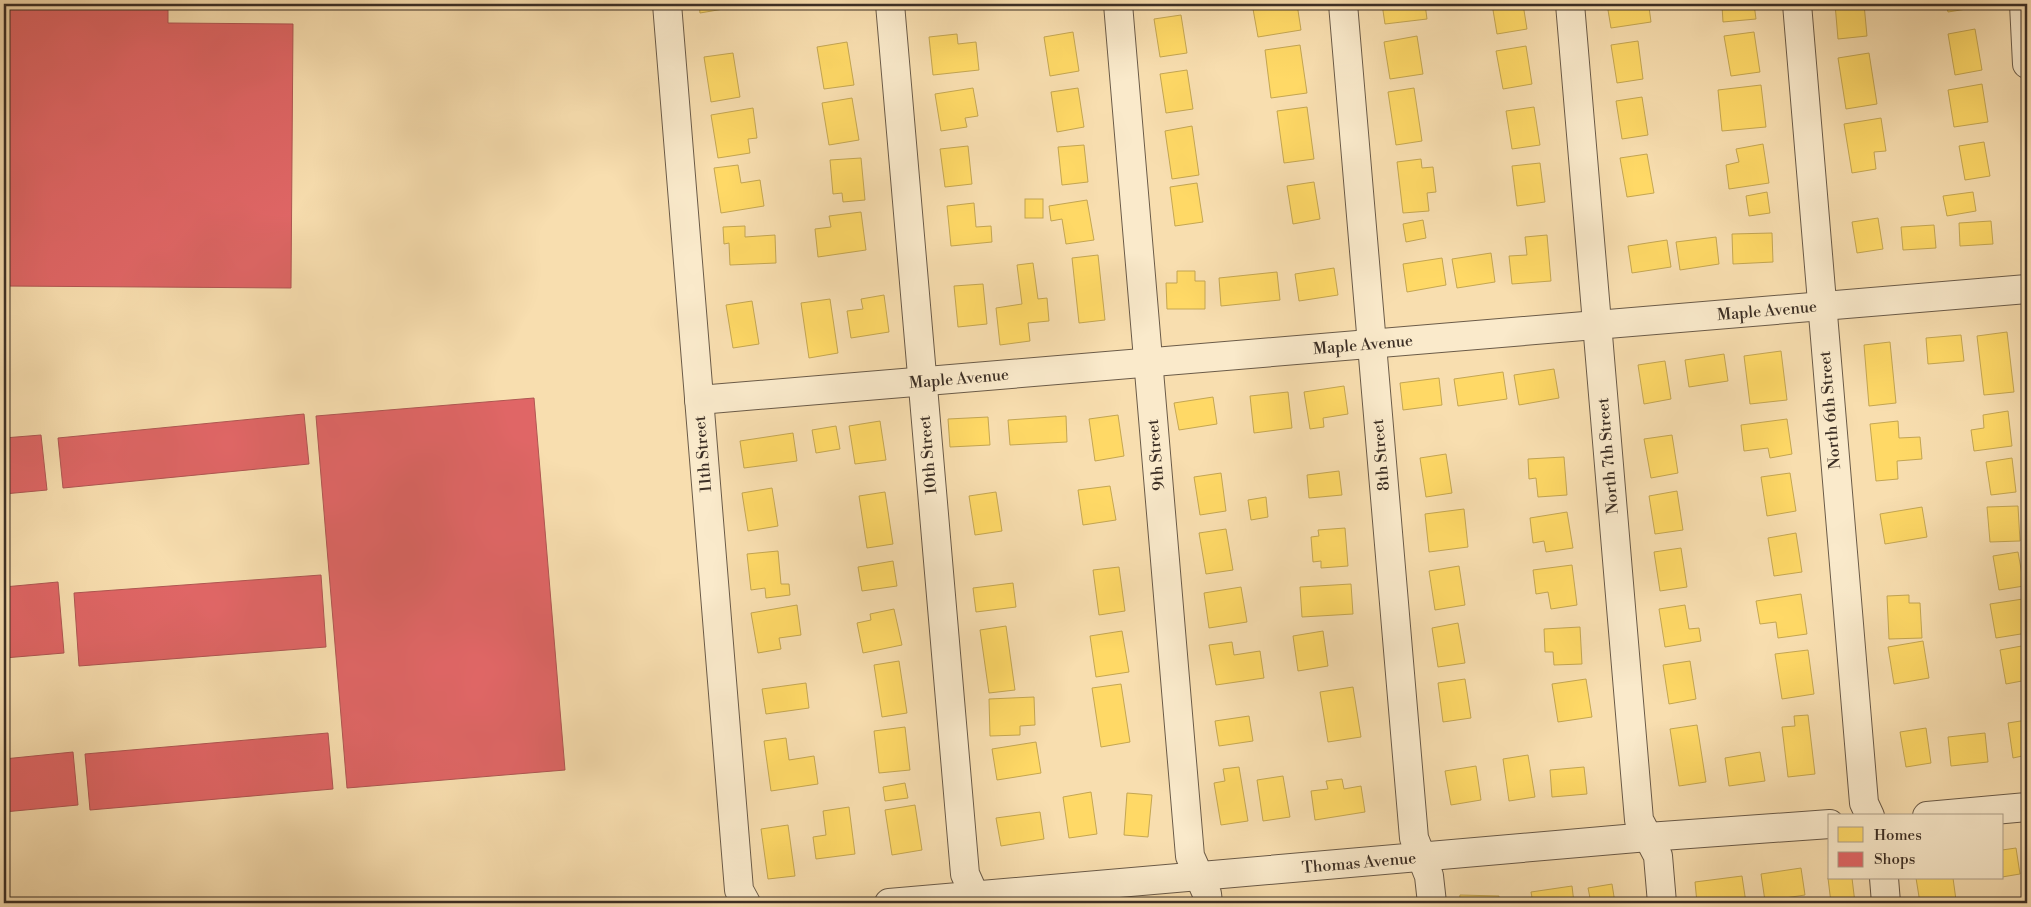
<svg xmlns="http://www.w3.org/2000/svg" width="2031" height="907" viewBox="0 0 2031 907" font-family="'Libre Bodoni',serif">
  <style>
    .homes { fill: #ffd966; stroke: #c4a652 }
    .shops { fill: #e06666; stroke: #af5652 }
    .lines { fill: none; stroke-linecap: round; stroke-linejoin: round }
    .minor-casing { stroke: #6b5b48; stroke-width: 30 }
    .minor { stroke: #faeacb; stroke-width: 28 }
    .labels { text-anchor: middle; dominant-baseline: central; stroke-width: 5; stroke-linejoin: round; paint-order: stroke }
    .street-label { font-size: 16px; fill: #3c2f25; stroke: #faeacb }
  </style>
  <rect width="100%" height="100%" fill="#f8deaf"/>
  <filter id="stains"><feTurbulence type="fractalNoise" baseFrequency=".004" numOctaves="4"/><feColorMatrix values="0 0 0 0 .2 0 0 0 0 .09 0 0 0 0 .02 0 0 0 .5 -.17"/></filter>
  <radialGradient id="worn" r=".72"><stop offset=".6" stop-color="#630" stop-opacity="0"/><stop offset="1" stop-color="#630" stop-opacity=".3"/></radialGradient>
  <!-- homes -->
  <g class="homes">
    <polygon points="699,4 753,4 700,13"/>
    <polygon points="1284,4 1297,4 1301,30 1258,37 1253,9"/>
    <polygon points="1382,4 1425,4 1427,19 1385,24"/>
    <polygon points="1492,4 1523,4 1527,29 1497,34"/>
    <polygon points="1607,4 1636,4 1636,9 1649,7 1651,22 1611,28"/>
    <polygon points="1727,4 1754,4 1756,19 1723,22 1722,6 1727,5"/>
    <polygon points="1835,4 1864,4 1867,36 1838,39"/>
    <polygon points="1946,4 1979,4 1979,7 1948,12"/>
    <polygon points="1181,15 1187,53 1160,57 1154,19"/>
    <polygon points="1975,29 1982,70 1955,75 1948,34"/>
    <polygon points="1073,32 1079,71 1050,76 1044,37"/>
    <polygon points="1754,32 1760,72 1731,76 1724,36"/>
    <polygon points="957,34 958,44 976,42 979,70 933,75 929,37"/>
    <polygon points="1417,36 1423,74 1390,79 1384,42"/>
    <polygon points="1638,41 1643,79 1617,83 1611,45"/>
    <polygon points="847,42 854,85 824,89 817,47"/>
    <polygon points="1300,45 1307,93 1271,98 1265,50"/>
    <polygon points="1526,46 1532,84 1503,89 1496,51"/>
    <polygon points="733,53 740,97 711,102 704,57"/>
    <polygon points="1869,53 1877,104 1846,109 1838,58"/>
    <polygon points="1187,70 1193,109 1166,113 1160,74"/>
    <polygon points="1982,84 1988,122 1954,127 1948,90"/>
    <polygon points="1761,85 1766,127 1722,131 1718,90"/>
    <polygon points="973,88 978,116 965,118 967,127 941,131 935,94"/>
    <polygon points="1078,88 1084,127 1057,132 1051,92"/>
    <polygon points="1414,88 1422,141 1396,145 1388,92"/>
    <polygon points="1642,97 1648,135 1622,139 1616,101"/>
    <polygon points="852,98 859,140 829,145 822,103"/>
    <polygon points="1307,107 1314,159 1284,163 1277,111"/>
    <polygon points="1534,107 1540,145 1512,149 1506,111"/>
    <polygon points="753,108 757,138 748,139 750,153 718,158 711,115"/>
    <polygon points="1881,118 1886,151 1874,152 1876,169 1852,173 1844,124"/>
    <polygon points="1192,126 1199,175 1172,179 1165,131"/>
    <polygon points="1984,142 1990,176 1965,180 1959,146"/>
    <polygon points="1763,144 1769,183 1729,189 1726,165 1739,162 1736,149"/>
    <polygon points="1084,145 1088,182 1062,185 1058,147"/>
    <polygon points="968,146 972,184 945,187 940,149"/>
    <polygon points="1647,154 1654,193 1627,197 1620,158"/>
    <polygon points="861,158 865,200 843,202 842,193 833,194 830,160"/>
    <polygon points="1421,159 1422,168 1433,167 1436,192 1427,193 1429,211 1403,213 1397,162"/>
    <polygon points="1540,163 1545,202 1517,206 1512,166"/>
    <polygon points="738,165 741,183 760,180 764,206 721,213 714,168"/>
    <polygon points="1314,182 1320,219 1293,224 1287,186"/>
    <polygon points="1197,183 1203,222 1175,226 1170,187"/>
    <polygon points="1767,192 1770,213 1749,216 1746,196"/>
    <polygon points="1973,192 1976,211 1947,216 1943,196"/>
    <rect x="1025" y="199" width="18" height="19"/>
    <polygon points="1087,200 1094,240 1066,244 1062,219 1051,221 1049,206"/>
    <polygon points="974,203 976,227 991,226 992,242 951,246 947,206"/>
    <polygon points="861,212 866,250 818,257 815,229 831,227 829,216"/>
    <polygon points="1878,218 1883,249 1857,253 1852,222"/>
    <polygon points="1423,220 1426,238 1406,242 1403,224"/>
    <polygon points="1991,221 1993,244 1960,246 1959,223"/>
    <polygon points="1934,225 1936,248 1903,250 1901,227"/>
    <polygon points="745,226 745,237 775,235 776,263 730,265 729,243 724,244 723,227"/>
    <polygon points="1772,233 1773,262 1733,264 1732,234"/>
    <polygon points="1547,235 1551,281 1512,284 1509,256 1527,255 1525,237"/>
    <polygon points="1716,237 1719,264 1680,270 1676,242"/>
    <polygon points="1667,240 1671,267 1632,273 1628,246"/>
    <polygon points="1491,253 1495,282 1457,288 1452,259"/>
    <polygon points="1098,255 1105,320 1079,323 1072,258"/>
    <polygon points="1442,258 1446,285 1407,292 1403,264"/>
    <polygon points="1033,263 1038,299 1047,298 1049,321 1028,323 1030,341 1000,345 996,308 1022,304 1017,265"/>
    <polygon points="1334,268 1338,295 1299,301 1295,274"/>
    <polygon points="1177,271 1195,271 1195,281 1205,281 1205,309 1167,309 1166,283 1177,283"/>
    <polygon points="1277,272 1280,300 1221,306 1219,278"/>
    <polygon points="983,284 987,324 958,327 954,286"/>
    <polygon points="884,295 889,332 851,338 847,311 863,309 861,299"/>
    <polygon points="830,299 838,353 809,358 801,303"/>
    <polygon points="752,301 759,344 733,348 726,305"/>
    <polygon points="2007,332 2014,392 1984,395 1977,336"/>
    <polygon points="1961,335 1964,361 1928,364 1926,338"/>
    <polygon points="1890,342 1896,403 1869,406 1864,345"/>
    <polygon points="1781,351 1787,400 1750,404 1744,356"/>
    <polygon points="1724,354 1728,381 1689,387 1685,360"/>
    <polygon points="1665,361 1671,399 1644,404 1638,365"/>
    <polygon points="1554,369 1559,398 1519,405 1514,375"/>
    <polygon points="1503,372 1507,399 1458,406 1454,379"/>
    <polygon points="1439,378 1442,405 1403,410 1400,383"/>
    <polygon points="1344,386 1348,414 1323,418 1324,427 1310,429 1304,392"/>
    <polygon points="1288,392 1292,428 1254,433 1250,396"/>
    <polygon points="1213,397 1217,424 1179,430 1174,403"/>
    <polygon points="2008,411 2012,446 1974,451 1971,430 1984,428 1983,415"/>
    <polygon points="1118,415 1124,456 1095,461 1089,419"/>
    <polygon points="1066,416 1067,442 1010,445 1008,420"/>
    <polygon points="988,417 990,445 950,447 948,419"/>
    <polygon points="1787,419 1792,454 1770,458 1768,448 1744,451 1741,425"/>
    <polygon points="880,421 886,460 855,464 849,426"/>
    <polygon points="1898,421 1899,438 1920,437 1922,459 1897,461 1898,479 1876,481 1870,424"/>
    <polygon points="836,426 840,449 816,453 812,430"/>
    <polygon points="793,433 797,461 744,468 740,441"/>
    <polygon points="1672,435 1678,473 1651,478 1644,439"/>
    <polygon points="1446,454 1452,493 1426,497 1420,458"/>
    <polygon points="1564,457 1567,495 1538,497 1536,478 1529,479 1528,459"/>
    <polygon points="2012,458 2016,492 1991,495 1986,462"/>
    <polygon points="1339,471 1342,495 1309,498 1307,475"/>
    <polygon points="1221,473 1226,511 1200,515 1194,477"/>
    <polygon points="1790,473 1796,511 1767,516 1761,477"/>
    <polygon points="1110,486 1116,520 1083,525 1078,490"/>
    <polygon points="772,488 778,526 748,531 742,493"/>
    <polygon points="1677,491 1683,530 1655,534 1649,496"/>
    <polygon points="885,492 893,544 867,548 859,496"/>
    <polygon points="996,492 1002,531 975,535 969,496"/>
    <polygon points="1266,497 1268,517 1251,520 1248,500"/>
    <polygon points="2018,506 2020,541 1990,542 1987,507"/>
    <polygon points="1922,507 1927,537 1885,544 1880,514"/>
    <polygon points="1464,509 1468,547 1429,552 1425,514"/>
    <polygon points="1567,512 1573,548 1546,552 1544,541 1533,543 1530,518"/>
    <polygon points="1345,528 1348,566 1321,568 1321,561 1313,562 1311,537 1319,536 1318,530"/>
    <polygon points="1226,529 1233,570 1206,574 1199,533"/>
    <polygon points="1796,533 1802,572 1774,576 1768,538"/>
    <polygon points="1681,548 1687,587 1660,591 1654,552"/>
    <polygon points="778,551 781,584 789,584 790,595 766,598 765,588 751,590 747,554"/>
    <polygon points="2018,552 2024,586 1999,590 1993,556"/>
    <polygon points="893,561 897,586 862,591 858,567"/>
    <polygon points="1572,565 1577,605 1551,609 1548,592 1536,594 1533,570"/>
    <polygon points="1459,566 1465,605 1435,610 1429,571"/>
    <polygon points="1119,567 1125,611 1099,615 1093,570"/>
    <polygon points="1013,583 1016,607 976,612 973,588"/>
    <polygon points="1351,584 1353,614 1302,617 1300,587"/>
    <polygon points="1241,587 1247,622 1209,628 1204,593"/>
    <polygon points="1801,594 1807,634 1778,638 1776,622 1760,624 1756,601"/>
    <polygon points="1909,595 1909,603 1920,603 1922,638 1889,639 1887,596"/>
    <polygon points="2023,599 2027,633 1996,638 1990,604"/>
    <polygon points="797,605 801,635 779,638 781,649 758,653 751,613"/>
    <polygon points="1685,605 1689,629 1699,628 1701,641 1665,647 1659,609"/>
    <polygon points="894,609 902,645 863,653 857,623 871,620 870,614"/>
    <polygon points="1458,623 1465,663 1438,667 1432,628"/>
    <polygon points="1006,626 1015,690 989,693 980,630"/>
    <polygon points="1580,627 1582,664 1554,665 1553,652 1545,652 1544,629"/>
    <polygon points="1122,631 1129,672 1096,677 1090,636"/>
    <polygon points="1323,631 1328,666 1298,671 1293,636"/>
    <polygon points="1923,641 1929,678 1894,684 1888,647"/>
    <polygon points="1232,642 1234,655 1260,651 1264,678 1216,685 1209,645"/>
    <polygon points="2027,645 2027,680 2006,684 2000,650"/>
    <polygon points="1808,650 1814,694 1782,699 1775,654"/>
    <polygon points="899,661 907,713 882,717 874,665"/>
    <polygon points="1690,661 1696,699 1669,704 1663,665"/>
    <polygon points="1465,679 1471,718 1443,722 1438,683"/>
    <polygon points="1586,679 1592,717 1558,722 1552,684"/>
    <polygon points="806,683 809,708 766,714 762,689"/>
    <polygon points="1121,684 1130,742 1101,747 1092,688"/>
    <polygon points="1353,687 1361,737 1328,742 1320,692"/>
    <polygon points="1034,697 1035,725 1020,726 1020,735 990,736 989,699"/>
    <polygon points="1808,715 1815,774 1788,777 1782,727 1795,726 1794,716"/>
    <polygon points="1249,716 1253,741 1219,746 1215,721"/>
    <polygon points="2027,720 2027,755 2013,758 2008,723"/>
    <polygon points="1697,725 1706,782 1679,786 1670,729"/>
    <polygon points="905,727 910,770 879,773 874,731"/>
    <polygon points="1926,728 1931,763 1906,767 1900,732"/>
    <polygon points="1985,733 1988,762 1951,766 1948,737"/>
    <polygon points="786,738 789,760 814,756 818,784 771,791 764,741"/>
    <polygon points="1036,742 1041,773 997,780 992,749"/>
    <polygon points="1760,752 1765,781 1729,786 1725,758"/>
    <polygon points="1528,755 1535,797 1509,801 1503,759"/>
    <polygon points="1476,766 1481,800 1451,805 1445,771"/>
    <polygon points="1239,767 1248,821 1221,825 1214,783 1225,781 1223,769"/>
    <polygon points="1584,767 1587,794 1552,797 1550,770"/>
    <polygon points="1283,776 1290,817 1263,821 1257,780"/>
    <polygon points="1342,779 1344,789 1361,786 1365,812 1315,820 1311,791 1328,789 1326,781"/>
    <polygon points="905,783 908,798 885,801 883,787"/>
    <polygon points="1091,792 1097,834 1069,838 1063,797"/>
    <polygon points="1127,793 1152,795 1148,837 1124,835"/>
    <polygon points="915,805 922,850 892,855 885,810"/>
    <polygon points="849,807 855,854 816,859 813,837 826,835 823,811"/>
    <polygon points="1040,812 1044,839 1001,846 996,818"/>
    <polygon points="788,825 795,876 768,879 761,829"/>
    <polygon points="2016,848 2020,874 2002,877 2002,850"/>
    <polygon points="1801,868 1805,895 1765,901 1761,874"/>
    <polygon points="1742,876 1746,903 1697,903 1695,882"/>
    <polygon points="1828,878 1852,878 1855,903 1831,903"/>
    <polygon points="1916,878 1953,878 1956,900 1920,903"/>
    <polygon points="1612,884 1615,903 1591,903 1588,888"/>
    <polygon points="1572,886 1574,903 1533,903 1531,892"/>
    <polygon points="1460,895 1499,896 1499,903 1459,903"/>
  </g>
  <!-- shops -->
  <g class="shops">
    <polygon points="4,4 168,4 168,23 293,24 291,288 4,286"/>
    <polygon points="534,398 565,770 347,788 316,416"/>
    <polygon points="304,414 309,464 63,488 58,438"/>
    <polygon points="41,435 47,490 4,494 4,438"/>
    <polygon points="321,575 326,647 79,666 74,593"/>
    <polygon points="58,582 64,653 4,658 4,587"/>
    <polygon points="328,733 333,789 90,810 85,754"/>
    <polygon points="73,752 78,805 4,812 4,759"/>
  </g>
  <g class="lines">
    <defs>
      <g id="minor">
        <polyline points="667,4 739,890 746,903"/>
        <polyline points="890,4 965,874 978,903"/>
        <polyline points="1118,4 1190,856 1207,894 1208,903"/>
        <polyline points="1343,4 1414,838 1429,876 1432,903"/>
        <polyline points="1570,4 1639,820 1658,856 1662,903"/>
        <polyline points="1797,4 1864,803 1870,816"/>
        <polyline points="2024,4 2027,64"/>
        <polyline points="699,400 2027,289"/>
        <polyline points="1927,816 2027,807"/>
        <polyline points="1884,878 1886,903"/>
        <polyline points="889,903 1648,837 1830,824"/>
      </g>
    </defs>
    <!-- minor casing -->
    <use href="#minor" class="minor-casing"/>
    <!-- minor -->
    <use href="#minor" class="minor"/>
  </g>
  <g class="labels">
    <!-- street labels -->
    <g class="street-label">
      <text transform="translate(1767 311) rotate(-5)">Maple Avenue</text>
      <text transform="translate(1363 345) rotate(-5)">Maple Avenue</text>
      <text transform="translate(959 379) rotate(-5)">Maple Avenue</text>
      <text transform="translate(1830 410) rotate(-95)">North 6th Street</text>
      <text transform="translate(703 454) rotate(-95)">11th Street</text>
      <text transform="translate(928 455) rotate(-95)">10th Street</text>
      <text transform="translate(1156 455) rotate(-95)">9th Street</text>
      <text transform="translate(1381 455) rotate(-95)">8th Street</text>
      <text transform="translate(1608 456) rotate(-95)">North 7th Street</text>
      <text transform="translate(1359 863) rotate(-5)">Thomas Avenue</text>
    </g>
  </g>
  <!-- margin -->
  <rect width="2031" height="907" fill="none" stroke="#f8deaf" stroke-width="20"/>
  <rect x="5" y="5" width="2021" height="897" fill="none" stroke="#3c2f25" stroke-width="2.5"/>
  <rect x="10" y="10" width="2011" height="887" fill="none" stroke="#3c2f25"/>
  <!-- legend -->
  <rect x="1828" y="814" width="175" height="65" fill="#faeacb" stroke="#ae9f89"/>
  <rect x="1838" y="827" width="25" height="15" fill="#ffd966" stroke="#ae9f89"/>
  <text x="1874" y="840" font-size="15" fill="#3c2f25">Homes</text>
  <rect x="1838" y="852" width="25" height="15" fill="#e06666" stroke="#ae9f89"/>
  <text x="1874" y="864" font-size="15" fill="#3c2f25">Shops</text>
  <rect width="100%" height="100%" filter="url(#stains)"/>
  <rect width="100%" height="100%" fill="url(#worn)"/>
</svg>
